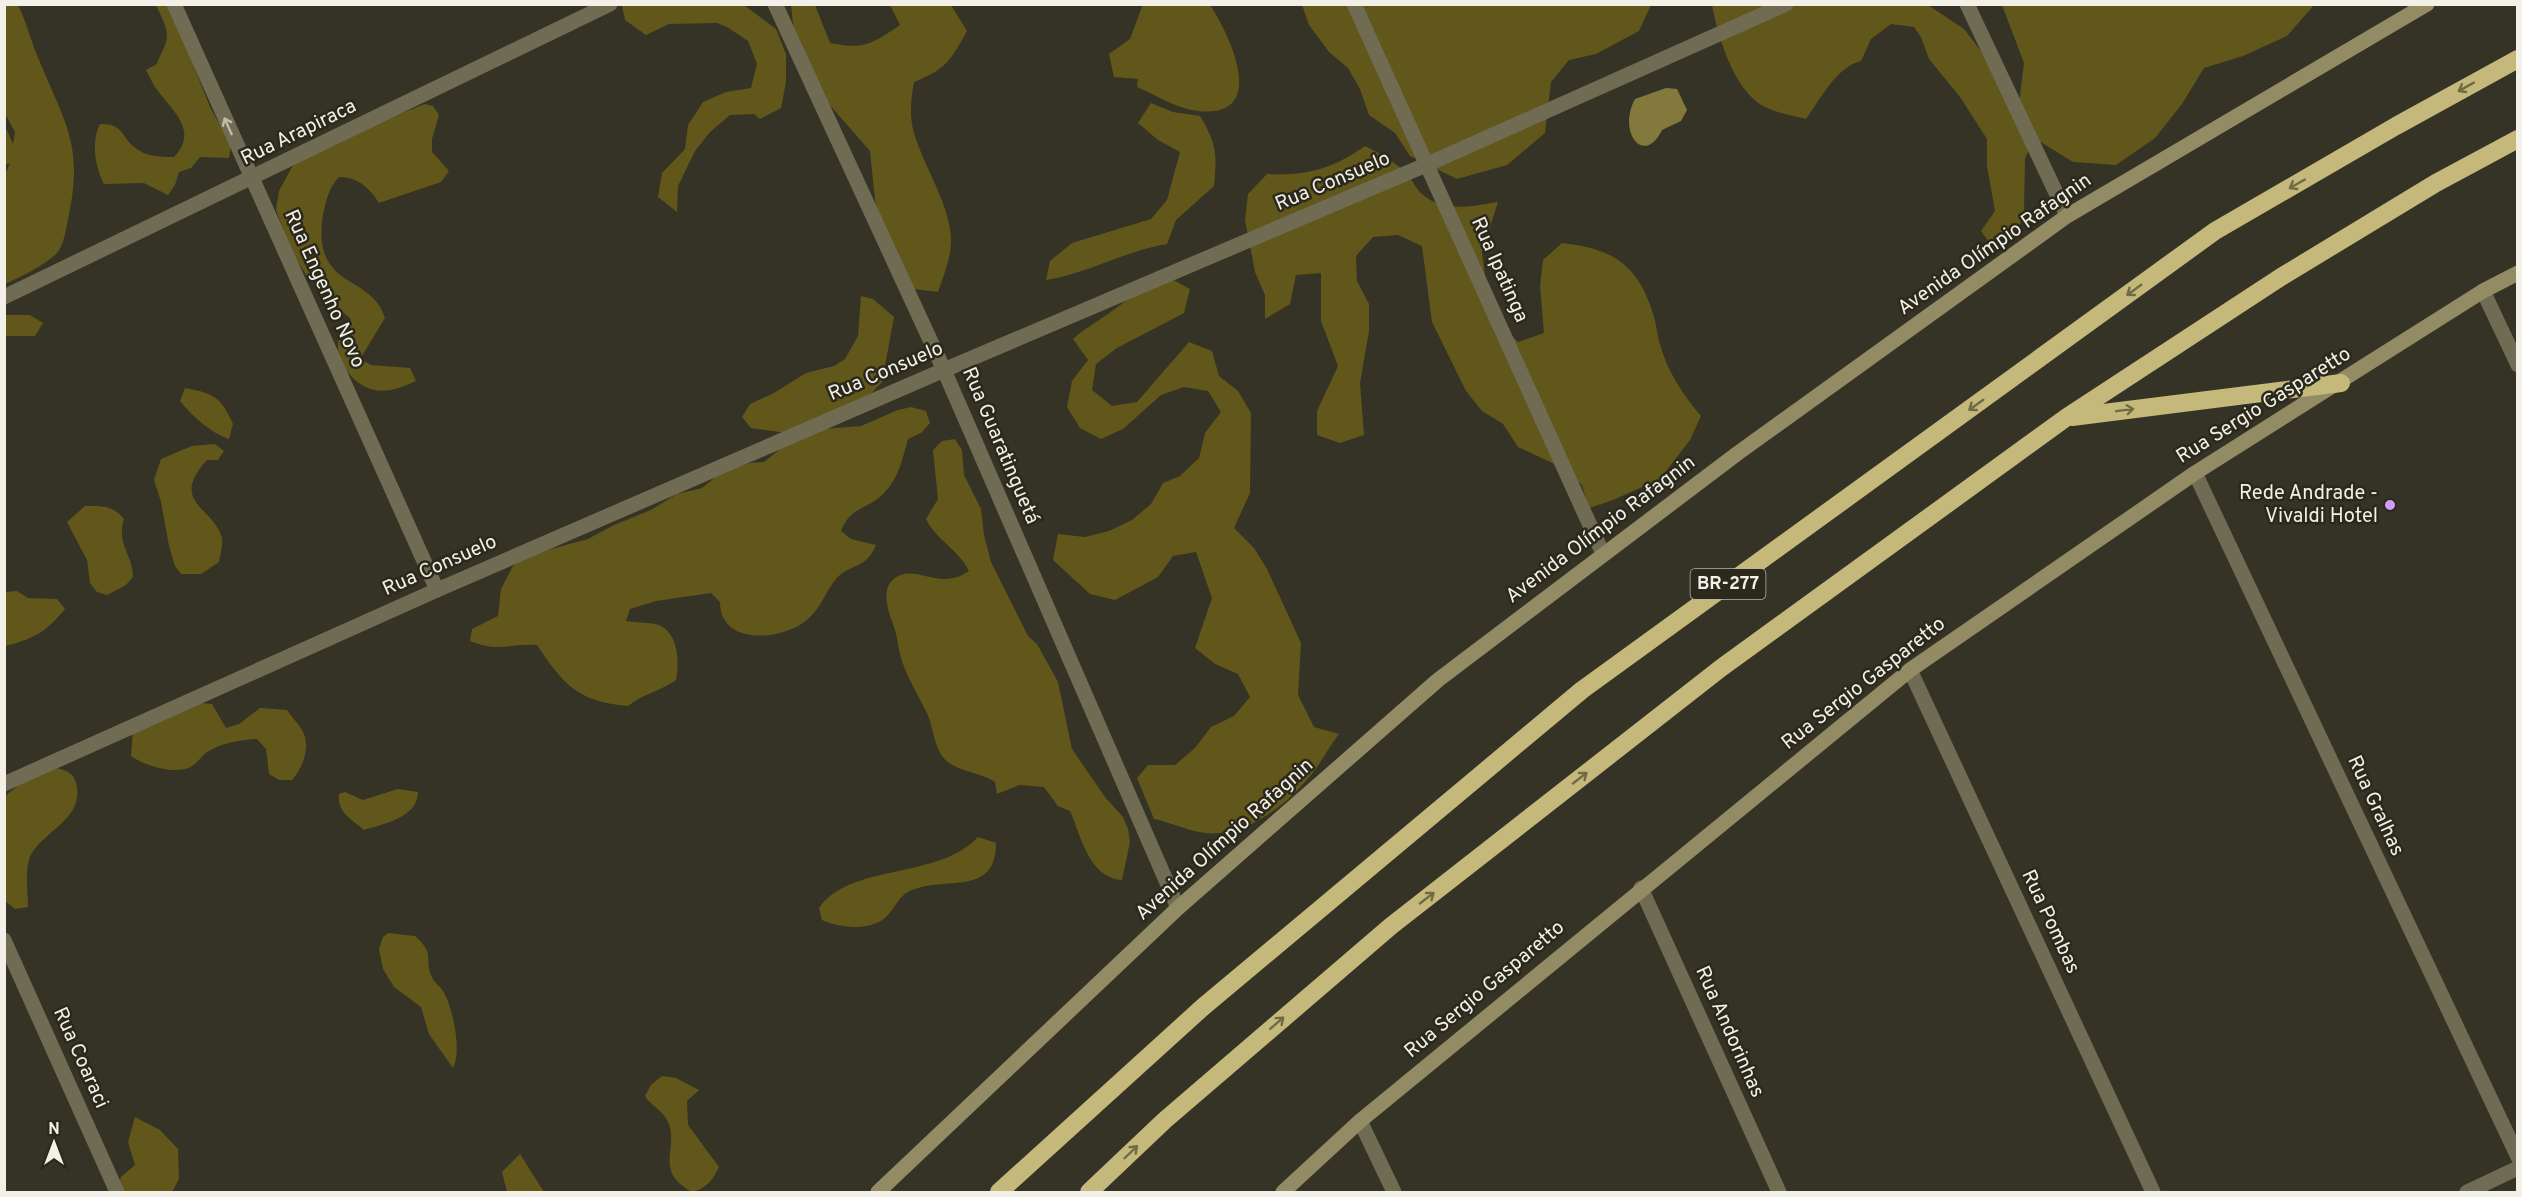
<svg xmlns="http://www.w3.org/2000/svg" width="2522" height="1197" viewBox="0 0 2522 1197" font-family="Overpass,sans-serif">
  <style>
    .green { fill: #61571a }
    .water { fill: #84793c }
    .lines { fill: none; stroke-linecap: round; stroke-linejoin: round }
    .street { stroke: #706c53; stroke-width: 15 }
    .secondary { stroke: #928b63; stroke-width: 15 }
    .highway { stroke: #c4b97b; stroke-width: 18 }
    .oneway { stroke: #706a46 }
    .oneway2 { stroke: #bebbac }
    .poi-dot { fill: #d39cfc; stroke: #2b291b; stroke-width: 2 }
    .labels { text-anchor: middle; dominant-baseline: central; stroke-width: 5; stroke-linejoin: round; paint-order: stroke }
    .shield { fill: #2b291b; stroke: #b6b4aa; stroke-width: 1.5 }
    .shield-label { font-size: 18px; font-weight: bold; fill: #f2f0e7 }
    .street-label { font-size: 20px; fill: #f2f0e7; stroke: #2b291b }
    .poi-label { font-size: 20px; fill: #f2f0e7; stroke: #2b291b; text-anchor: end }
  </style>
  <rect width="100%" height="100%" fill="#353325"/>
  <!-- green -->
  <g class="green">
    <polygon points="625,4 744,5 776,29 786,54 786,82 781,108 760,119 754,114 730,115 710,132 695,151 678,186 677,212 658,197 662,173 685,149 688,125 703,102 726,92 751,88 757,64 748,41 727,27 717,23 669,24 646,35 625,20 622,6"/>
    <path d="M 1143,4 L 1210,5 C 1230,35 1270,119 1198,111 C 1177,109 1156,95 1137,87 L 1138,79 L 1114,77 L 1109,54 L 1130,39 Z"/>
    <polygon points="1576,4 1651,5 1639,31 1596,54 1569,60 1551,82 1545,133 1507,165 1457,179 1410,156 1395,133 1369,115 1360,89 1348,68 1329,52 1309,25 1302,5"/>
    <path d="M 4,5 L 18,5 C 27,23 31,42 39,60 C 66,125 84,146 68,219 C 66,229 64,246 56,254 C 43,266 21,277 5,284 L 4,177 L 10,163 L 5,165 L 5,126 L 13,144 L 15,132 L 5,114 Z"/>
    <path d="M 156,5 L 166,5 L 171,9 L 210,107 L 231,145 L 229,158 L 200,157 L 191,168 L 179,172 L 175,185 L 168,195 L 144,183 L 104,184 C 95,167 91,141 100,124 C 126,124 120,138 137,149 C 148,157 161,157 174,157 C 199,132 173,111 158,91 C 153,85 150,77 146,70 L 157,64 C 159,56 164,50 166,42 C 170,30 160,15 156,5 Z"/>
    <path d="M 791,5 L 815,5 L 830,43 C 864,50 872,44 900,25 L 890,5 L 951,5 L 967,31 C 951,60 945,70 914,82 C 911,99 909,116 914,133 C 923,164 944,194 950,229 C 954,251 945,272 938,292 L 914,289 L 881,224 L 875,200 L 870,151 L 828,103 L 794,33 Z"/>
    <path d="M 1712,5 L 1928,5 L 1964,29 L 1981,51 L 2029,150 L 2025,158 L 2024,212 L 2016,236 L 1996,252 L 1981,231 L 1995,211 L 1987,166 L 1987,139 L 1960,97 L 1929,59 L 1921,37 L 1914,27 L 1891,24 L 1871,39 L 1861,61 C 1837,66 1819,101 1806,119 C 1790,115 1770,112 1757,102 C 1731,81 1718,36 1712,5 Z"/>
    <polygon points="2002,5 2314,5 2287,36 2243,56 2204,68 2182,104 2155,138 2116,165 2073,162 2039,141 2019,104 2024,63"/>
    <path d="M 1151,103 L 1173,112 L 1200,116 C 1217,144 1217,154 1214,186 L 1176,220 L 1167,244 C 1125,251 1089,273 1046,280 L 1050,261 L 1072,243 L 1151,219 L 1167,200 L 1180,152 L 1158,140 L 1138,123 Z"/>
    <path d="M 425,104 L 433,106 L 439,115 L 432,139 L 432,152 L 449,171 L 441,182 L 379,203 C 369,187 357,177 339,177 C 329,187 326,201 323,215 C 311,291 372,273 385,318 L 360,359 L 371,365 L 410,368 L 416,381 C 403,387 388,393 374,390 C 354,386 333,360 339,339 C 341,331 346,325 351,319 L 333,304 L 328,292 L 308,278 L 291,251 L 276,210 L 279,191 L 292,167 L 303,157 L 336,145 L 367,127 Z"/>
    <path d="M 1365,146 C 1380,154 1396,162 1408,175 C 1413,181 1416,189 1422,194 C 1442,213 1474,206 1498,202 L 1482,252 L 1485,276 L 1500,324 L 1518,342 L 1544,333 L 1540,286 L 1543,260 L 1562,243 C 1614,249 1639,265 1654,317 C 1657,326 1657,336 1660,344 C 1667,371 1683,395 1701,416 L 1690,440 L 1660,479 L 1613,500 L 1589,508 L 1582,485 L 1563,468 L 1518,447 L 1503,424 L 1482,411 L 1466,391 L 1432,322 L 1422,246 L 1398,235 L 1373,237 L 1356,256 L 1357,281 L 1369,304 L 1369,331 L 1360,383 L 1364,435 L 1340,443 L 1317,435 L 1317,411 L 1338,366 L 1321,321 L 1321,273 L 1296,275 L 1290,304 L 1265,319 L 1265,295 L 1255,272 L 1245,220 L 1248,194 L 1267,174 C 1306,176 1333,169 1365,146 Z"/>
    <path d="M 1166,276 L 1190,289 L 1184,313 L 1117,348 L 1096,364 L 1092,390 L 1112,406 L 1137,402 L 1189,342 L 1212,351 L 1219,376 L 1238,391 L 1251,413 L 1250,493 L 1234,528 L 1254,548 L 1267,569 L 1301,643 L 1298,695 L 1314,727 L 1339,734 C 1328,748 1320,765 1310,776 C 1285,807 1241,841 1199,832 C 1184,829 1169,822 1154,819 L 1137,778 L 1148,765 L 1175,765 L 1195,748 L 1211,727 L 1234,716 L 1250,697 L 1238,674 L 1215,664 L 1195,648 L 1212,598 L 1196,552 L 1173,556 L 1158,577 L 1115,600 L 1090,594 L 1053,560 L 1058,534 L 1085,537 L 1109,531 L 1132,520 L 1151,504 L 1163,483 L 1180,476 L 1199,458 L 1205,433 L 1221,412 L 1208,391 L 1184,387 L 1161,395 L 1123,429 L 1101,439 L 1080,428 L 1067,407 L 1072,381 L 1088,360 L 1073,339 C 1088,326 1103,318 1119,306 C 1135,294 1148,284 1166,276 Z"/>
    <polygon points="861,296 873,299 894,317 882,382 864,401 787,433 751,428 742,417 750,404 774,393 806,373 834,366 845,359 858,336"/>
    <polygon points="4,315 30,315 43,323 35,336 5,336"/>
    <path d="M 185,388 C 213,393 221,397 233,424 L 229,439 C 211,433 192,416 180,401 Z"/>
    <path d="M 911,407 L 926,411 L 930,423 L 921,433 L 908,439 C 902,460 899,478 883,494 C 867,510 851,506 841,531 L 851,539 L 876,545 C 866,570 850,563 836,579 C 825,592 822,607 807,620 C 782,641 720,646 720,602 L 711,593 L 656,601 L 630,609 L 626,621 C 635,623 646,622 655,624 C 678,629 680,661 676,680 C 661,691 642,694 628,706 C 578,702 563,684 537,645 C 508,643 500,653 470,641 L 472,629 L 498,616 L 501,589 L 513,566 L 522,557 L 588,539 L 614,525 L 651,510 L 677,494 L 702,488 L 723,471 L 750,463 L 764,462 L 794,438 L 823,429 L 861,426 L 898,410 Z"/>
    <path d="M 955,439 L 962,450 L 964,475 L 981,509 L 984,535 L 991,562 L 1028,636 L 1037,644 L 1058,682 L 1072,749 L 1105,797 L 1123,817 L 1128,829 L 1130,842 L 1122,880 C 1089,878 1081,836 1070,811 L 1058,806 L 1044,787 L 1019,785 L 997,794 L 995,782 C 982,773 962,772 949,763 C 934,752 934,729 927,713 C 919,697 909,680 903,664 C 898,651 898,636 893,624 C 888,610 880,589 895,578 C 916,563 939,592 969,571 C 959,550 936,540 926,519 L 938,499 L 933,450 L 942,441 Z"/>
    <path d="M 215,444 L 224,451 L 218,460 L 207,460 C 168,503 214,507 222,538 C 223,546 220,555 219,562 L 201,574 L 181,574 L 175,566 L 169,546 L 161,502 L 154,480 L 161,459 L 192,446 Z"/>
    <path d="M 85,506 C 101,506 113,505 124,519 C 116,545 133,554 133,577 L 126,585 L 107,595 L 97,592 L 90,583 L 87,560 L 67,522 Z"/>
    <path d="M 17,591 L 28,598 L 57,599 L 65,609 C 45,633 33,639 5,646 L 5,592 Z"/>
    <path d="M 202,703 L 212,704 L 226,728 L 239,724 L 260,708 L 287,710 C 292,718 301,726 304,734 C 310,749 302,769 292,780 L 279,780 L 269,774 L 266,749 L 257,739 C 240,740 222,743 207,752 C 199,758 196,767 185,769 C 169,773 144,765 131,756 L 133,730 Z"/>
    <path d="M 51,767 C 62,769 73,771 76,783 C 86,821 38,832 29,860 C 25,874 28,892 28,907 L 15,909 L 5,901 L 4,797 L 20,784 Z"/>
    <path d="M 398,789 L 418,792 C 418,817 384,824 364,830 C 352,819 337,813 339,794 L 345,792 L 363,800 Z"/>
    <path d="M 978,837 L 996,843 C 996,898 944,875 910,891 C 898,896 895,909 885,918 C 870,931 839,928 822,920 L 819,908 C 850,863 938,880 978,837 Z"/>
    <path d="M 388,933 L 415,936 C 437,956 423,958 432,977 C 434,983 440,986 443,991 C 453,1007 462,1051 453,1068 L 429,1034 L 421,1007 L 394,987 L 383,969 L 379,949 L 383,937 Z"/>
    <path d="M 662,1076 L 676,1078 L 699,1090 L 687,1101 L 688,1125 L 719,1167 C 712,1181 707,1188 692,1192 C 652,1170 681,1147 667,1120 C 662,1110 651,1106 645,1096 L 651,1085 Z"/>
    <polygon points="135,1117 160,1130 178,1149 179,1179 172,1192 123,1192 118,1186 121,1177 135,1165 128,1142"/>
    <polygon points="520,1154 544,1192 507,1192 502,1172"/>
  </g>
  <!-- water -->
  <path class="water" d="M 1666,88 L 1677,89 L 1687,110 L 1681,121 L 1662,130 C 1644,167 1617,132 1635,99 Z"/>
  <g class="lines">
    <!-- street -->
    <g class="street">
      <polyline points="174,4 437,590"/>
      <polyline points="775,4 944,370 1178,908"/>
      <polyline points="1354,4 1603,554"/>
      <polyline points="1967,4 2067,216"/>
      <polyline points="2483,291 2518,365"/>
      <polyline points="4,297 610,4"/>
      <polyline points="2195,473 2518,1157"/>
      <polyline points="1910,670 2153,1192"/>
      <polyline points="4,784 437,590 944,370 1428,164 1786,4"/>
      <polyline points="1641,888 1779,1192"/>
      <polyline points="4,940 117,1192"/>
      <polyline points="1360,1121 1394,1192"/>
      <polyline points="2467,1192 2518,1168"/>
    </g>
    <!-- secondary -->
    <g class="secondary">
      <polyline points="878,1192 1178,908 1438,680 1738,453 2067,216 2427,4"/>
      <polyline points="1283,1192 1360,1121 1910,670 2195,473 2483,291 2518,273"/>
    </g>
    <!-- highway -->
    <g class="highway">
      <polyline points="2072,417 2341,383"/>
      <polyline points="999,1192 1203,1007 1582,690 2215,231 2396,126 2518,59"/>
      <polyline points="1089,1192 1165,1120 1391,926 1721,668 2067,417 2281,277 2436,183 2518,139"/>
    </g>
  </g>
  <!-- one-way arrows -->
  <defs><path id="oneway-shaft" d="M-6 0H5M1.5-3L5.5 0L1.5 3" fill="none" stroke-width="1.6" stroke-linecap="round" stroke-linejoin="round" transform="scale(1.5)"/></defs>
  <g class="oneway">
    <use href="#oneway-shaft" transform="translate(2466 87) rotate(151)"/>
    <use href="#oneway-shaft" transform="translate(2297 184) rotate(150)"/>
    <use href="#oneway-shaft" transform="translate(2134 290) rotate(144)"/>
    <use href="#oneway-shaft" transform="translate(1976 405) rotate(144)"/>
    <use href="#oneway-shaft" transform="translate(2125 410) rotate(-7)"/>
    <use href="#oneway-shaft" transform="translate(1580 778) rotate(-38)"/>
    <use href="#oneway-shaft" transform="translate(1427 898) rotate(-38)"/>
    <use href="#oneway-shaft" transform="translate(1277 1023) rotate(-41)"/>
    <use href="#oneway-shaft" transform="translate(1131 1152) rotate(-44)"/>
  </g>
  <use class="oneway2" href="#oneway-shaft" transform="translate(228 126) rotate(-114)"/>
  <!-- markers -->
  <circle class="poi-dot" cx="2390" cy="505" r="6"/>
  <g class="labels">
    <!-- shield labels -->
    <rect class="shield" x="1690.5" y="569" width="75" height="30" rx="4.5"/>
    <g class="shield-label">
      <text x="1728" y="584">BR-277</text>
    </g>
    <!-- street labels -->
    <g class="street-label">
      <text transform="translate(299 133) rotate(-26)">Rua Arapiraca</text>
      <text transform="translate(1333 182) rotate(-23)">Rua Consuelo</text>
      <text transform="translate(1995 245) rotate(-35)">Avenida Olímpio Rafagnin</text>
      <text transform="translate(1499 270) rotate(66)">Rua Ipatinga</text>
      <text transform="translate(324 289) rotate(66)">Rua Engenho Novo</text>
      <text transform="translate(886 372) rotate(-23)">Rua Consuelo</text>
      <text transform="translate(2264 406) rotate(-32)">Rua Sergio Gasparetto</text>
      <text transform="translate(1000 446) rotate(67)">Rua Guaratinguetá</text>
      <text transform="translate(1601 530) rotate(-37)">Avenida Olímpio Rafagnin</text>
      <text transform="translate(440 566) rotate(-24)">Rua Consuelo</text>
      <text transform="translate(1864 684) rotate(-38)">Rua Sergio Gasparetto</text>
      <text transform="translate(2375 806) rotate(65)">Rua Gralhas</text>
      <text transform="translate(1225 840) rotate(-42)">Avenida Olímpio Rafagnin</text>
      <text transform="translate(2050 922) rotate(65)">Rua Pombas</text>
      <text transform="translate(1485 990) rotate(-40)">Rua Sergio Gasparetto</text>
      <text transform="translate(1729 1032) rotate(66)">Rua Andorinhas</text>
      <text transform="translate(80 1058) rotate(66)">Rua Coaraci</text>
    </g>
    <!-- poi labels -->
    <g class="poi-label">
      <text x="2378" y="494">Rede Andrade -<tspan x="2378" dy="23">Vivaldi Hotel</tspan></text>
    </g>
  </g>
  <!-- border -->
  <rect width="2522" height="1197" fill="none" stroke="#f2f0e7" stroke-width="12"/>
  <!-- north arrow -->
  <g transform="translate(54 1143)" stroke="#2b291b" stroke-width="4.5" paint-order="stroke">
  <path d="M0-4.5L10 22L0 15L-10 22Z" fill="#f2f0e7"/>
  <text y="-9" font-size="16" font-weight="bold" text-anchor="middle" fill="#f2f0e7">N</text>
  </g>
</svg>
